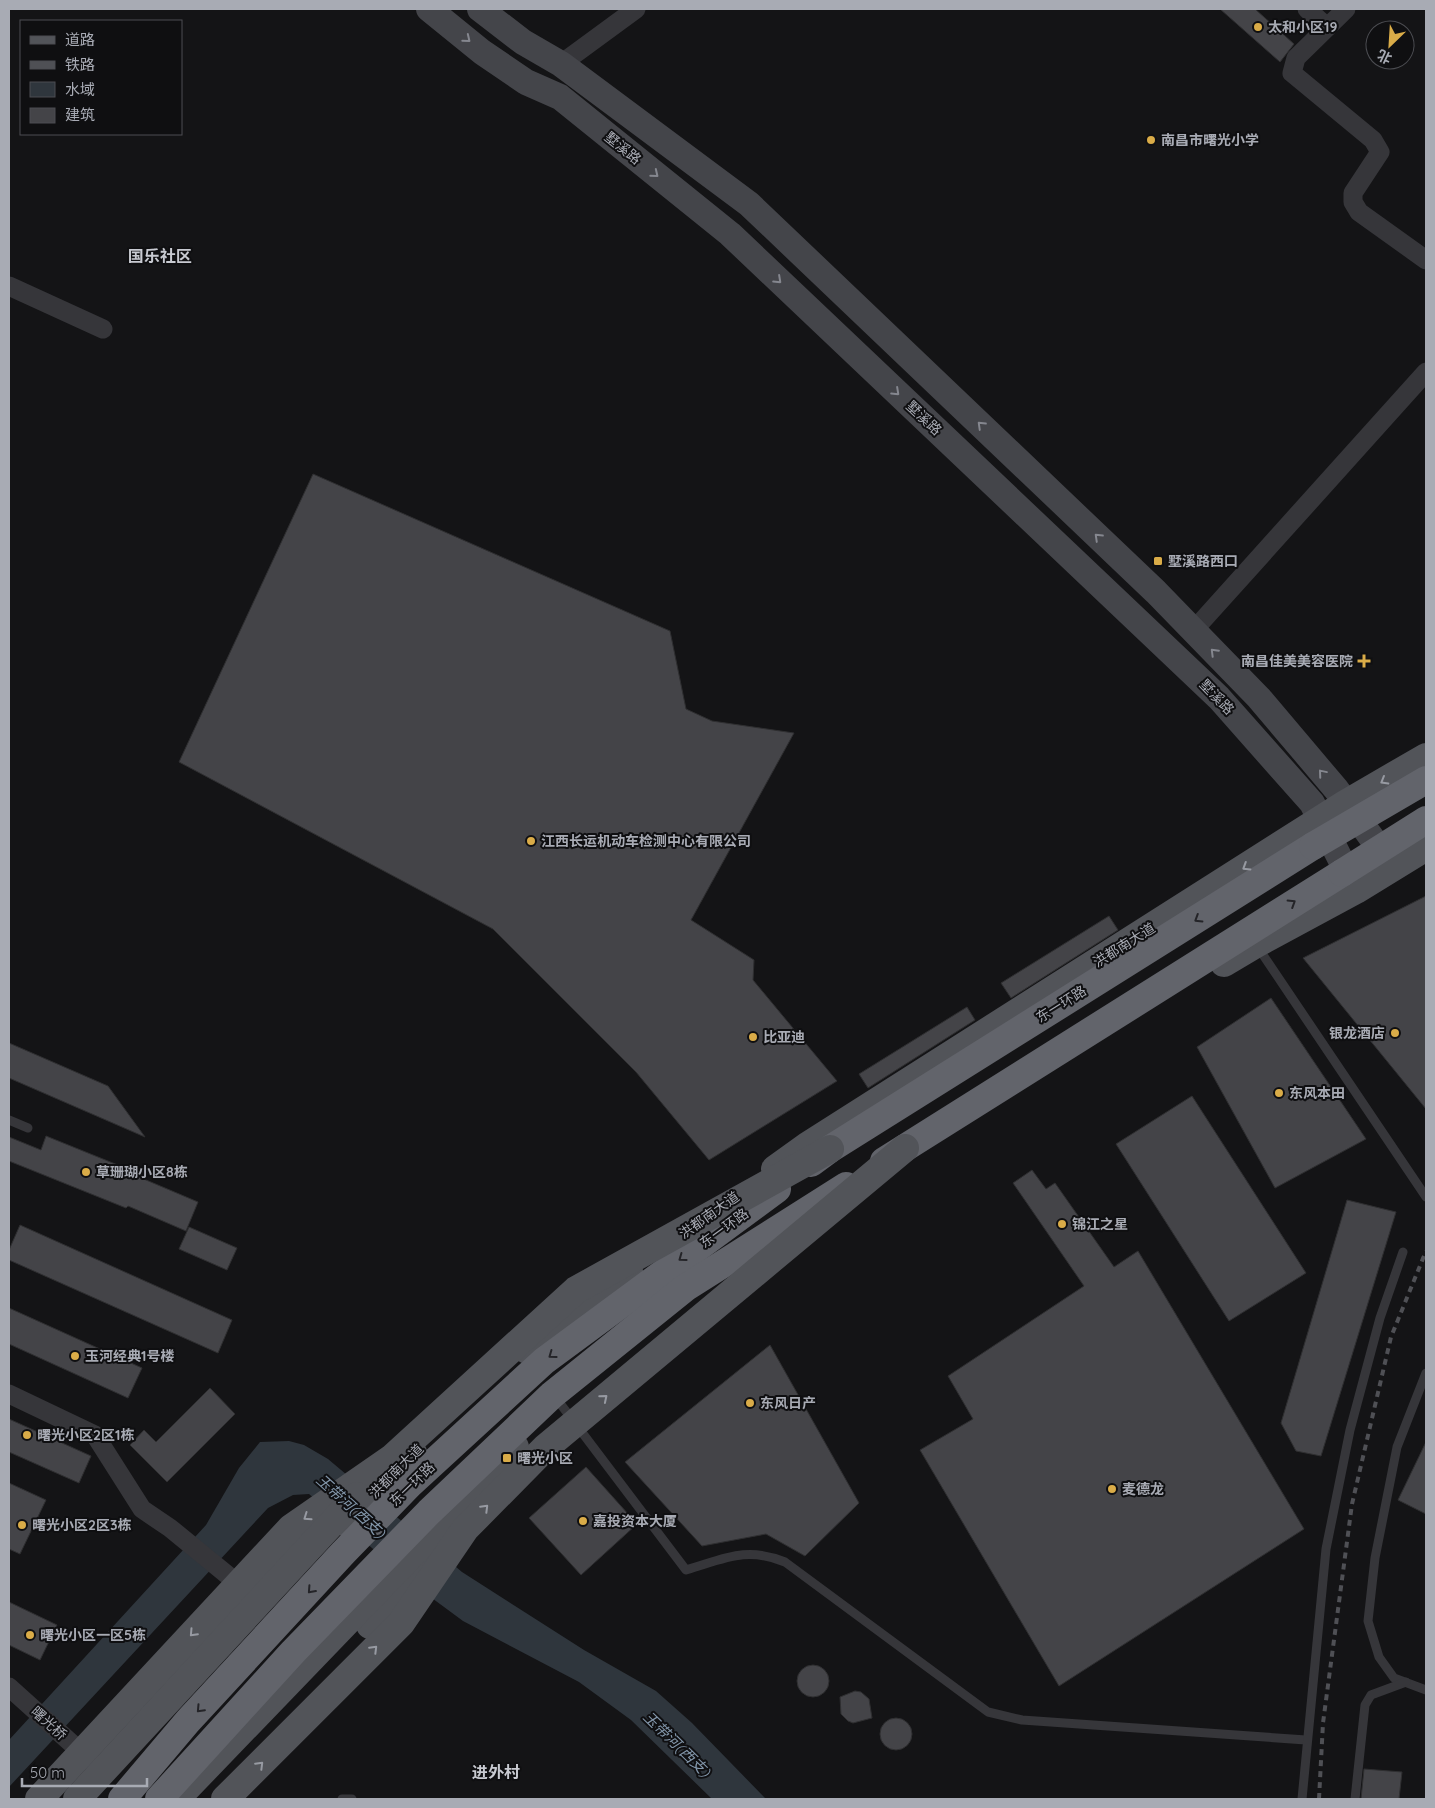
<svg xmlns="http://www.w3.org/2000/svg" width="1435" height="1808" viewBox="0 0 1435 1808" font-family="Quicksand,'Noto Sans SC',sans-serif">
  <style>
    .water { fill: #2f363d }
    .building { fill: #444448; stroke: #2f2f31 }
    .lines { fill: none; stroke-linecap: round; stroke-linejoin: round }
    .lane { stroke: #36363a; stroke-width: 9 }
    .street { stroke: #36363a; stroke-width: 19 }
    .secondary { stroke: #44454a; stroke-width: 26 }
    .primary { stroke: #525459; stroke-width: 28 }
    .highway { stroke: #62646b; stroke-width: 28 }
    .rail { stroke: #4f5055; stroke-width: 4; stroke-dasharray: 6 5; stroke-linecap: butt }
    .primary-bridge { stroke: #525459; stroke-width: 28 }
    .highway-bridge { stroke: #62646b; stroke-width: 28 }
    .oneway { stroke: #85878f }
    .oneway2 { stroke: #979aa2 }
    .oneway3 { stroke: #242428 }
    .poi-dot { fill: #daac48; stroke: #0f0f11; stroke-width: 2 }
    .labels { text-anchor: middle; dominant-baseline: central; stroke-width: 4; stroke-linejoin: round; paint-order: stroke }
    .poi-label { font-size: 14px; font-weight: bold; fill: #a8abb4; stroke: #0f0f11; text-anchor: start }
    .street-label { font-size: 14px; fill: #a8abb4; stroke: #0f0f11 }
    .water-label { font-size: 15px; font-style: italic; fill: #8397ab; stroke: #0f0f11 }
    .quarter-label { font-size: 16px; font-weight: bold; fill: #c8cad1; stroke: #0f0f11 }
  </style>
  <rect width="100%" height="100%" fill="#141416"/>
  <!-- water -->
  <polygon class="water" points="289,1441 304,1445 328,1459 462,1572 584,1650 656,1691 692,1723 766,1799 712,1799 631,1720 579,1682 463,1621 421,1590 309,1494 293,1495 268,1508 9,1787 9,1740 206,1525 239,1468 260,1442"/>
  <!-- building -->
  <g class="building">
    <polygon points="1220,9 1255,9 1294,44 1280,62"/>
    <polygon points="313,474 670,631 686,709 712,721 794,733 691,920 754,960 753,980 837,1081 709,1160 636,1072 493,929 179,762"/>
    <polygon points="1426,896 1426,1109 1303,958"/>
    <polygon points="1109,916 1118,930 1011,998 1001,983"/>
    <polygon points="1271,998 1366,1139 1275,1188 1197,1047"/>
    <polygon points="967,1007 975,1020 868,1088 859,1074"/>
    <polygon points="9,1043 108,1086 145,1137 9,1078"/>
    <polygon points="1192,1096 1306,1273 1229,1321 1116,1144"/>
    <polygon points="46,1136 140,1174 139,1177 198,1202 186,1231 128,1206 126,1208 9,1161 9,1137 41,1150"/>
    <polygon points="1032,1170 1046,1189 1055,1183 1114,1267 1138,1251 1304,1529 1059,1686 920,1450 973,1419 948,1376 1084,1286 1013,1183"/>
    <polygon points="1347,1200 1396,1212 1321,1456 1296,1451 1281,1423"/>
    <polygon points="20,1225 232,1320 218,1353 9,1260 9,1250"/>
    <polygon points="189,1227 237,1248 227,1270 179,1249"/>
    <polygon points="9,1308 142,1368 128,1398 9,1344"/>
    <polygon points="770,1345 859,1503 805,1556 766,1534 702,1546 625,1462"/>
    <polygon points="210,1388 235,1414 167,1482 130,1445 144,1430 156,1442"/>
    <polygon points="9,1419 91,1456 79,1483 9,1452"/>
    <polygon points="1426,1442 1426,1514 1398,1500"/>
    <polygon points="586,1467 637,1524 581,1575 529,1518"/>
    <polygon points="9,1483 46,1500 20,1554 9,1549"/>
    <polygon points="9,1602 57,1625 40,1660 9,1645"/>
    <circle cx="813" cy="1681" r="16"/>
    <polygon points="855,1691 861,1692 869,1699 872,1718 853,1723 848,1721 841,1714 840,1697"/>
    <circle cx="896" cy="1734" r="16"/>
    <polygon points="1364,1769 1402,1772 1399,1799 1361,1799"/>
  </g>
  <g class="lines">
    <!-- lane -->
    <g class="lane">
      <polyline points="1257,946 1426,1197"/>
      <polyline points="9,1120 28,1128"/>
      <polyline points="1426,1373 1397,1447 1375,1558 1368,1621 1379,1657 1394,1678 1426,1690"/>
      <path d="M 559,1402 L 686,1570 C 724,1559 746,1546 785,1562 L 988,1712 L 1022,1720 L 1306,1740"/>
      <polyline points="342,1799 352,1799"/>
      <polyline points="1302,1799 1326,1549 1350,1430 1380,1318 1403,1252"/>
      <polyline points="1355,1799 1365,1705 1371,1695 1406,1682"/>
    </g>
    <!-- street -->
    <g class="street">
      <polyline points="1307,9 1327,27"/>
      <polyline points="1346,9 1296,58 1292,73 1373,140 1380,152 1353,193 1353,202 1359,212 1426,260"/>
      <polyline points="561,64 636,9"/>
      <polyline points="9,286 103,329"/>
      <polyline points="1193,631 1426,372"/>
      <polyline points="9,1394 95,1435 142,1509 170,1528 247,1591"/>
      <polyline points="9,1687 90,1760"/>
    </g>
    <!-- secondary -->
    <g class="secondary">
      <polyline points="429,9 482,52 526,82 560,97 730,234 1219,698 1312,803 1356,890"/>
      <polyline points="480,9 523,42 561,64 749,204 1156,592 1259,698 1336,789 1393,867"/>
    </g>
    <!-- primary -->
    <g class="primary">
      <polyline points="1224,963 1256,944 1356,890 1426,847"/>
      <polyline points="775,1169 807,1146 1345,804 1426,757"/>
      <polyline points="527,1350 629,1271"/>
      <polyline points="345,1522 413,1453"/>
      <polyline points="370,1625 440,1554"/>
      <polyline points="176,1799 515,1447"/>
    </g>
    <!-- highway -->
    <g class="highway">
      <polyline points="884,1161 1342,873"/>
      <polyline points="811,1163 830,1149 1313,846"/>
      <polyline points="122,1799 188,1721 343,1553 409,1485 544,1361 777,1189"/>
      <polyline points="159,1799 293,1652 429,1512 552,1395 685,1288 846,1186"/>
    </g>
    <!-- rail -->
    <polyline class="rail" points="1319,1799 1323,1723 1352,1504 1391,1337 1426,1251"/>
    <!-- primary-bridge -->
    <g class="primary-bridge">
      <polyline points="39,1799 291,1528 392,1458 576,1290 830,1149"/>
      <polyline points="77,1799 357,1496"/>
      <polyline points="225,1799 401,1623 465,1529 545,1448 905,1148"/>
    </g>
    <!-- highway-bridge -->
    <g class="highway-bridge">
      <polyline points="1313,846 1426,780"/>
      <polyline points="1342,873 1426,820"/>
    </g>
  </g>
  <!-- one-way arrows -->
  <defs><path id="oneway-chevron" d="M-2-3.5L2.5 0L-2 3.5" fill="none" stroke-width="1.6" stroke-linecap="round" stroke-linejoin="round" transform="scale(1.25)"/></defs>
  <g class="oneway">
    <use href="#oneway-chevron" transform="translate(467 39) rotate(39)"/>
    <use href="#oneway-chevron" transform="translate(655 174) rotate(39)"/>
    <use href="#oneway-chevron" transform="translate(778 280) rotate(43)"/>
    <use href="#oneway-chevron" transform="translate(896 392) rotate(43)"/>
    <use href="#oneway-chevron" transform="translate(981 425) rotate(-136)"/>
    <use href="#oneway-chevron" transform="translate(1098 537) rotate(-136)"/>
    <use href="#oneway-chevron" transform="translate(1214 652) rotate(-135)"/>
    <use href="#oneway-chevron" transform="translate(1322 773) rotate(-130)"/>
  </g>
  <g class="oneway2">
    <use href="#oneway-chevron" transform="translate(1384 781) rotate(150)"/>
    <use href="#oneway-chevron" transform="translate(1246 867) rotate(148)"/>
    <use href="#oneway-chevron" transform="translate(604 1398) rotate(-40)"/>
    <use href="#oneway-chevron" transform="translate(485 1508) rotate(-45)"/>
    <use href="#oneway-chevron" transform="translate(307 1517) rotate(145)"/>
    <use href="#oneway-chevron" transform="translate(193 1633) rotate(133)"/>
    <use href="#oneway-chevron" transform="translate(374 1649) rotate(-45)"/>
    <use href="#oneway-chevron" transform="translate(260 1765) rotate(-45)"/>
  </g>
  <g class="oneway3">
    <use href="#oneway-chevron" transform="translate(1292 903) rotate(-32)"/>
    <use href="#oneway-chevron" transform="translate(1198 919) rotate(148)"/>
    <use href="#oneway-chevron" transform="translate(682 1258) rotate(144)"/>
    <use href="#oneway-chevron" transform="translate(552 1355) rotate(144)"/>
    <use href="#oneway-chevron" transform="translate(311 1590) rotate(132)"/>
    <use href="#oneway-chevron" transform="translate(200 1709) rotate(133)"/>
  </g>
  <!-- markers -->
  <g class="poi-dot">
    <circle cx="1258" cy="27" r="5"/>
    <circle cx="1151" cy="140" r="5"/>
    <rect x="1153" y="556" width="10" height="10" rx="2.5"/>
    <path d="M1361.5 653.5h5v5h5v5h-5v5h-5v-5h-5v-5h5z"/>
    <circle cx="531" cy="841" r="5"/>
    <circle cx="1395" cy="1033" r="5"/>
    <circle cx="753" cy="1037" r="5"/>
    <circle cx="1279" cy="1093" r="5"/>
    <circle cx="86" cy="1172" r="5"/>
    <circle cx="1062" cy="1224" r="5"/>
    <circle cx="75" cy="1356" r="5"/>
    <circle cx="750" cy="1403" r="5"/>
    <circle cx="27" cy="1435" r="5"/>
    <rect x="502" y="1453" width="10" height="10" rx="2.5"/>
    <circle cx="1112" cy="1489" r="5"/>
    <circle cx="583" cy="1521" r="5"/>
    <circle cx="22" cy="1525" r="5"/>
    <circle cx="30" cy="1635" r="5"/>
  </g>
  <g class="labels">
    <!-- poi labels -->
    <g class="poi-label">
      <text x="1268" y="27">太和小区19</text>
      <text x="1161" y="140">南昌市曙光小学</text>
      <text x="1168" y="561">墅溪路西口</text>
      <text x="1353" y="661" text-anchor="end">南昌佳美美容医院</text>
      <text x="541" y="841">江西长运机动车检测中心有限公司</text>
      <text x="1385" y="1033" text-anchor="end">银龙酒店</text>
      <text x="763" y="1037">比亚迪</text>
      <text x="1289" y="1093">东风本田</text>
      <text x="96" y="1172">草珊瑚小区8栋</text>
      <text x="1072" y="1224">锦江之星</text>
      <text x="85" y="1356">玉河经典1号楼</text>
      <text x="760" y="1403">东风日产</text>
      <text x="37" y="1435">曙光小区2区1栋</text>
      <text x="517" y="1458">曙光小区</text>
      <text x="1122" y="1489">麦德龙</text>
      <text x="593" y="1521">嘉投资本大厦</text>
      <text x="32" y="1525">曙光小区2区3栋</text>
      <text x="40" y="1635">曙光小区一区5栋</text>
    </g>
    <!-- street labels -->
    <g class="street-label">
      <text transform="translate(623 148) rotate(39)">墅溪路</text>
      <text transform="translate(924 418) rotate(43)">墅溪路</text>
      <text transform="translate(1217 697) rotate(46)">墅溪路</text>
      <text transform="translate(1124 945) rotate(-32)">洪都南大道</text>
      <text transform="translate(1061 1004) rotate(-32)">东一环路</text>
      <text transform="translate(709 1215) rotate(-35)">洪都南大道</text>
      <text transform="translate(724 1228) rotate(-36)">东一环路</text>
      <text transform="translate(396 1471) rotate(-45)">洪都南大道</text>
      <text transform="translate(412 1484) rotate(-44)">东一环路</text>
      <text transform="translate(49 1723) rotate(42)">曙光桥</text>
    </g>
    <!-- water labels -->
    <g class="water-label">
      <text transform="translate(351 1506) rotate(42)">玉带河(西支)</text>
      <text transform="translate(677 1744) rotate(44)">玉带河(西支)</text>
    </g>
    <!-- quarter labels -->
    <g class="quarter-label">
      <text x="160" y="256">国乐社区</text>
      <text x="496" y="1772">进外村</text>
    </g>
  </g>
  <!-- border -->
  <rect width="1435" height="1808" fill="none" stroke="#a8abb4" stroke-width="20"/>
  <!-- legend -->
  <rect x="20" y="20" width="162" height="115" fill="#0f0f11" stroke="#4c4d52"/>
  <rect x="30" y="36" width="25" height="8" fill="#525459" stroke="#4c4d52"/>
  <text x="65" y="45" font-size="15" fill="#a8abb4">道路</text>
  <rect x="30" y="61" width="25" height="8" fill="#4f5055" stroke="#4c4d52"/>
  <text x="65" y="70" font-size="15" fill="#a8abb4">铁路</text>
  <rect x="30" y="82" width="25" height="15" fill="#2f363d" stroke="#4c4d52"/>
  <text x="65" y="95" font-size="15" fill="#a8abb4">水域</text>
  <rect x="30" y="108" width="25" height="15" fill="#444448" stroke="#4c4d52"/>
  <text x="65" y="120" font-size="15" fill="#a8abb4">建筑</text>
  <!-- north arrow -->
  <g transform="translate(1390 45) rotate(205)"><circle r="24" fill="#0f0f11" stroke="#4c4d52"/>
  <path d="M0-4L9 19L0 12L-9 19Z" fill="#daac48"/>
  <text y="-8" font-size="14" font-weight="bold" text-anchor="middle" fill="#a8abb4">北</text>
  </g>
  <!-- scale -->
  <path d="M22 1778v8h125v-8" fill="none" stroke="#a8abb4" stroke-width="2.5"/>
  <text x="30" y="1778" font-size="15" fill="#a8abb4" stroke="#0f0f11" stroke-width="4" paint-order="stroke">50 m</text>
</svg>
